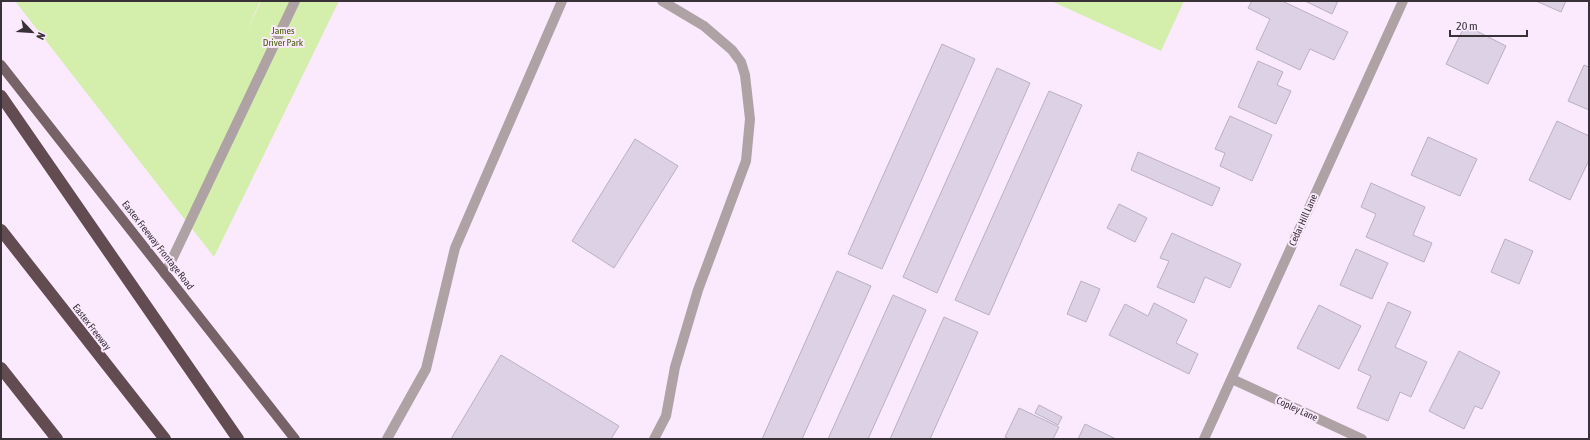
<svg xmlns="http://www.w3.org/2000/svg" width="1590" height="440" viewBox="0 0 1590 440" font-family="'Asap Condensed',sans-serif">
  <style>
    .green { fill: #d4eeac }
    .building { fill: #ddd1e6; stroke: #baafc3 }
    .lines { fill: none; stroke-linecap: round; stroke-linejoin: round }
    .minor { stroke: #aea2a5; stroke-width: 10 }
    .major { stroke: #766267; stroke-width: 10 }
    .highway { stroke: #624b51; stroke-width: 12 }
    .labels { text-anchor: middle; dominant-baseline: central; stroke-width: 4; stroke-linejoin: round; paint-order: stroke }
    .park-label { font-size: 10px; fill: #445c08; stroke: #fbeafd }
    .street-label { font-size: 10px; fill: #383138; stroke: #fbeafd }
  </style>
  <rect width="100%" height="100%" fill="#fbeafd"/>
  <!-- green -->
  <g class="green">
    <polygon points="15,1 260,1 245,36 261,1 339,1 214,257"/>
    <polygon points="1051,1 1184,1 1161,51"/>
  </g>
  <!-- building -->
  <g class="building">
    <polygon points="1252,1 1282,1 1348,32 1334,60 1310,49 1300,70 1256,49 1270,19 1248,8"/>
    <polygon points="1305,1 1338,1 1332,14"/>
    <polygon points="1536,1 1566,1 1561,12"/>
    <polygon points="1465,25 1506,46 1488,84 1446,64"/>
    <polygon points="942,44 975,59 882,269 848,254"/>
    <polygon points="1258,61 1283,72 1277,85 1291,91 1276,124 1238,107"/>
    <polygon points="1584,65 1589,67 1589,110 1568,101"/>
    <polygon points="997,68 1030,83 937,293 903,277"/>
    <polygon points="1049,91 1082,105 989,315 955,300"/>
    <polygon points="1230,116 1272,135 1252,181 1220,166 1225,153 1215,149"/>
    <polygon points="1557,121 1589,136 1589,160 1570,200 1529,180"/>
    <polygon points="1428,137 1477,159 1460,196 1411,175"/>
    <polygon points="635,139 678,166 614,268 572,241"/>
    <polygon points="1138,152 1220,188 1212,206 1131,170"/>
    <polygon points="1371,183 1425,207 1413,235 1432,243 1424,262 1366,237 1376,214 1361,207"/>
    <polygon points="1119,204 1147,218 1135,242 1107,228"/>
    <polygon points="1172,233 1241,264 1230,288 1205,277 1194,303 1157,287 1169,261 1160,258"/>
    <polygon points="1505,239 1533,251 1519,284 1491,272"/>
    <polygon points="1356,249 1388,263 1372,299 1340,285"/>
    <polygon points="837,271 871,286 802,439 762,439"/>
    <polygon points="1081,281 1100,289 1086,322 1067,314"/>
    <polygon points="893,295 926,310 868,439 828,439"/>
    <polygon points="1388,302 1411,312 1395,347 1427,362 1411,397 1400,392 1388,421 1357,408 1371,376 1358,370"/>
    <polygon points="1154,303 1187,320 1176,343 1198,354 1189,374 1109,335 1125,304 1148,316"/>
    <polygon points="1319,305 1361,326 1339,369 1297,348"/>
    <polygon points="944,317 978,332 930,439 890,439"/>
    <polygon points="1459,351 1500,372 1482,409 1475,406 1464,429 1429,411"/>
    <polygon points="501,355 619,426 611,439 451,439"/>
    <polygon points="1039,405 1062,417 1058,425 1035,413"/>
    <polygon points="1019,408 1059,427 1053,439 1009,439 1005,437"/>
    <polygon points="1085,424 1116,439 1078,439"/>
  </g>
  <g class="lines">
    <!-- minor -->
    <g class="minor">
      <polyline points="165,274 295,1"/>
      <polyline points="1232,379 1362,439"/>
      <polyline points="387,439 426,369 455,248 562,1"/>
      <polyline points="654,439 666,416 675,367 698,290 746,161 750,119 745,75 741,62 732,50 704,26 662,1"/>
      <polyline points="1204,439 1403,1"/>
    </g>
    <!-- major -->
    <polyline class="major" points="1,65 295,439"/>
    <!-- highway -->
    <g class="highway">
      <polyline points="1,96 238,439"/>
      <polyline points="1,230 165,439"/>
      <polyline points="1,368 57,439"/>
    </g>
  </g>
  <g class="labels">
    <!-- park labels -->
    <g class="park-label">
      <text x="283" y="30">James<tspan x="283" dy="12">Driver Park</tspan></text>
    </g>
    <!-- street labels -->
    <g class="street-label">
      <text transform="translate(1303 220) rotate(-66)">Cedar Hill Lane</text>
      <text transform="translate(158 245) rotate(52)">Eastex Freeway Frontage Road</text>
      <text transform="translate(92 327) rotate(52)">Eastex Freeway</text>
      <text transform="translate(1297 409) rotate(25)">Copley Lane</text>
    </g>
  </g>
  <!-- border -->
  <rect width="1590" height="440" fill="none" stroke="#383138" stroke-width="4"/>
  <!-- north arrow -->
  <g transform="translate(32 32) rotate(115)" stroke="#fbeafd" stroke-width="3" paint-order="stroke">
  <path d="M0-3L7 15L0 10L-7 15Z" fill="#383138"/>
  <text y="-6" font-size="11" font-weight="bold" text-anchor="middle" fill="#383138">N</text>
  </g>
  <!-- scale -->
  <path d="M1450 30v6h77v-6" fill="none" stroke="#383138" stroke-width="2"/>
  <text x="1456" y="30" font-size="12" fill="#383138" stroke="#fbeafd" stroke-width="3" paint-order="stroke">20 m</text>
</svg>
